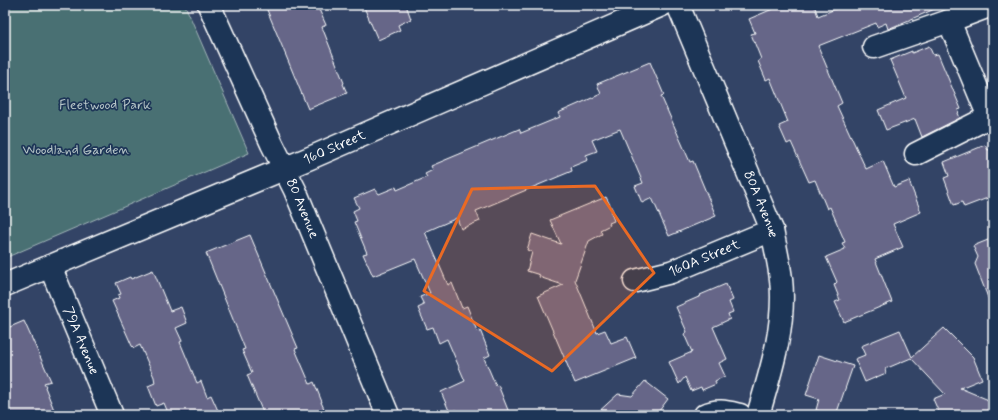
<svg xmlns="http://www.w3.org/2000/svg" width="998" height="420" viewBox="0 0 998 420" font-family="Mynerve,sans-serif">
  <style>
    .green { fill: #486f73; stroke: #a4b7b9 }
    .building { fill: #668; stroke: #fff }
    .lines { fill: none; stroke-linecap: round; stroke-linejoin: round }
    .minor-casing { stroke: #fff; stroke-width: 25 }
    .minor { stroke: #1d3557; stroke-width: 22 }
    .marked { fill: #ea6a24; fill-opacity: 0.2; stroke: #ea6a24; stroke-width: 3; stroke-linejoin: round }
    .labels { text-anchor: middle; dominant-baseline: central; stroke-width: 3.5; stroke-linejoin: round; paint-order: stroke }
    .park-label { font-size: 14px; fill: #b6c5c7; stroke: #1d3557 }
    .street-label { font-size: 14px; fill: #fff; stroke: #1d3557 }
  </style>
  <rect width="100%" height="100%" fill="#346"/>
  <filter id="ink" filterUnits="userSpaceOnUse"><feTurbulence type="fractalNoise" baseFrequency=".025" numOctaves="2"/><feDisplacementMap in="SourceGraphic" scale="8" xChannelSelector="R" yChannelSelector="G"/><feConvolveMatrix kernelMatrix="1 2 1 2 8 2 1 2 1" color-interpolation-filters="sRGB"/></filter>
  <g filter="url(#ink)">
    <!-- green -->
    <polygon class="green" points="5,5 185,5 249,153 5,258"/>
    <!-- building -->
    <g class="building">
      <polygon points="265,5 317,5 326,25 322,27 344,83 343,84 347,93 308,109"/>
      <polygon points="363,5 406,5 411,19 398,25 400,30 378,40"/>
      <polygon points="782,5 814,5 818,16 845,5 944,5 888,29 886,23 877,27 876,23 818,46 842,103 837,106 866,169 883,161 894,187 909,181 921,212 893,224 903,247 875,259 892,302 844,322 835,302 840,300 834,285 837,282 826,257 845,249 842,243 845,242 830,207 827,209 815,180 809,182 791,142 787,144 779,126 788,122 770,78 766,80 758,61 761,59 751,34 755,33 749,19"/>
      <polygon points="929,46 933,55 938,54 961,109 958,110 959,112 958,113 960,118 922,137 915,119 886,130 878,110 906,98 890,60 912,51 912,53"/>
      <polygon points="650,62 664,95 661,96 690,162 693,161 716,216 669,236 652,198 642,203 635,186 643,183 620,129 592,140 597,151 586,155 588,160 571,167 572,171 476,211 480,221 461,229 457,218 425,232 448,285 452,283 462,308 467,306 477,331 480,330 490,355 484,358 496,386 498,385 510,415 458,415 456,410 450,413 441,392 465,381 447,339 439,343 433,327 427,329 418,308 424,305 420,297 430,293 415,259 373,276 363,254 367,253 354,222 357,221 353,211 359,208 354,198 375,189 379,194 396,187 397,190 427,177 425,174 433,170 431,166 519,129 521,133 560,117 558,113 601,94 597,84"/>
      <polygon points="985,145 988,150 993,148 993,196 964,207 962,202 954,205 944,178 949,176 944,162"/>
      <polygon points="606,197 613,211 611,212 614,221 609,223 610,225 600,230 602,234 589,241 575,280 597,333 605,330 611,343 627,337 636,358 575,383 538,296 563,285 539,277 540,275 527,271 532,252 527,250 532,234 561,244 550,220"/>
      <polygon points="250,235 298,348 295,349 310,384 314,382 322,402 321,402 325,411 315,415 264,415 247,375 252,373 242,350 245,349 206,253"/>
      <polygon points="993,238 993,308 992,308 975,264 978,257 973,246"/>
      <polygon points="153,270 170,311 181,307 187,323 176,328 182,341 180,342 197,383 201,381 207,397 211,395 220,415 169,415 164,403 156,406 148,386 155,383 154,377 140,345 134,348 132,346 112,301 119,298 118,295 121,294 116,283 130,277 131,279"/>
      <polygon points="726,284 733,300 729,302 733,312 728,314 730,319 713,327 727,359 719,363 725,376 715,381 716,384 702,390 701,387 691,391 685,377 679,384 669,362 692,352 684,334 687,332 676,307 701,296 700,295"/>
      <polygon points="24,321 51,381 44,383 46,386 45,387 56,415 9,415 5,407 5,329"/>
      <polygon points="944,328 973,357 982,379 960,388 991,401 986,415 940,415 933,399 945,394 911,358 885,369 886,373 865,382 855,359 865,355 861,346 900,330 912,357"/>
      <polygon points="819,355 853,366 836,415 830,415 816,410 819,399 806,395"/>
      <polygon points="645,381 668,399 656,415 595,415 618,394 632,396"/>
    </g>
    <g class="lines">
      <defs>
        <g id="minor">
          <path id="s1" d="M 209,5 L 272,144 L 295,190 L 388,415"/>
          <path id="s2" d="M 678,5 L 772,230 C 775,246 779,262 781,279 C 786,325 771,371 758,415"/>
          <polyline points="949,21 989,117"/>
          <polyline points="874,47 949,21 992,5"/>
          <polyline points="916,154 993,115"/>
          <path id="s3" d="M 50,266 L 112,415"/>
          <path id="s4" d="M 635,281 L 671,272 L 772,230"/>
          <path id="s5" d="M 5,285 L 310,158 L 662,5"/>
          <path d="M 705,415 C 717,409 727,412 740,415"/>
        </g>
      </defs>
      <!-- minor casing -->
      <use href="#minor" class="minor-casing"/>
      <!-- minor -->
      <use href="#minor" class="minor"/>
    </g>
  </g>
  <!-- marked area -->
  <path class="marked" d="M 595,186 L 654,273 L 552,371 L 424,291 L 472,189 Z"/>
  <g class="labels">
    <!-- park labels -->
    <g class="park-label">
      <text x="105" y="105">Fleetwood Park</text>
      <text x="76" y="150">Woodland Garden</text>
    </g>
    <!-- street labels -->
    <g class="street-label">
      <text stroke="none"><textPath href="#s5" startOffset="357">160 Street</textPath></text>
      <text stroke="none"><textPath href="#s2" startOffset="216">80A Avenue</textPath></text>
      <text stroke="none"><textPath href="#s1" startOffset="224">80 Avenue</textPath></text>
      <text stroke="none"><textPath href="#s4" startOffset="73">160A Street</textPath></text>
      <text stroke="none"><textPath href="#s3" startOffset="81">79A Avenue</textPath></text>
    </g>
  </g>
  <!-- margin -->
  <rect width="998" height="420" fill="none" stroke="#1d3557" stroke-width="20"/>
  <rect x="10" y="10" width="978" height="400" fill="none" stroke="#fff" stroke-width="1.5" filter="url(#ink)"/>
</svg>
